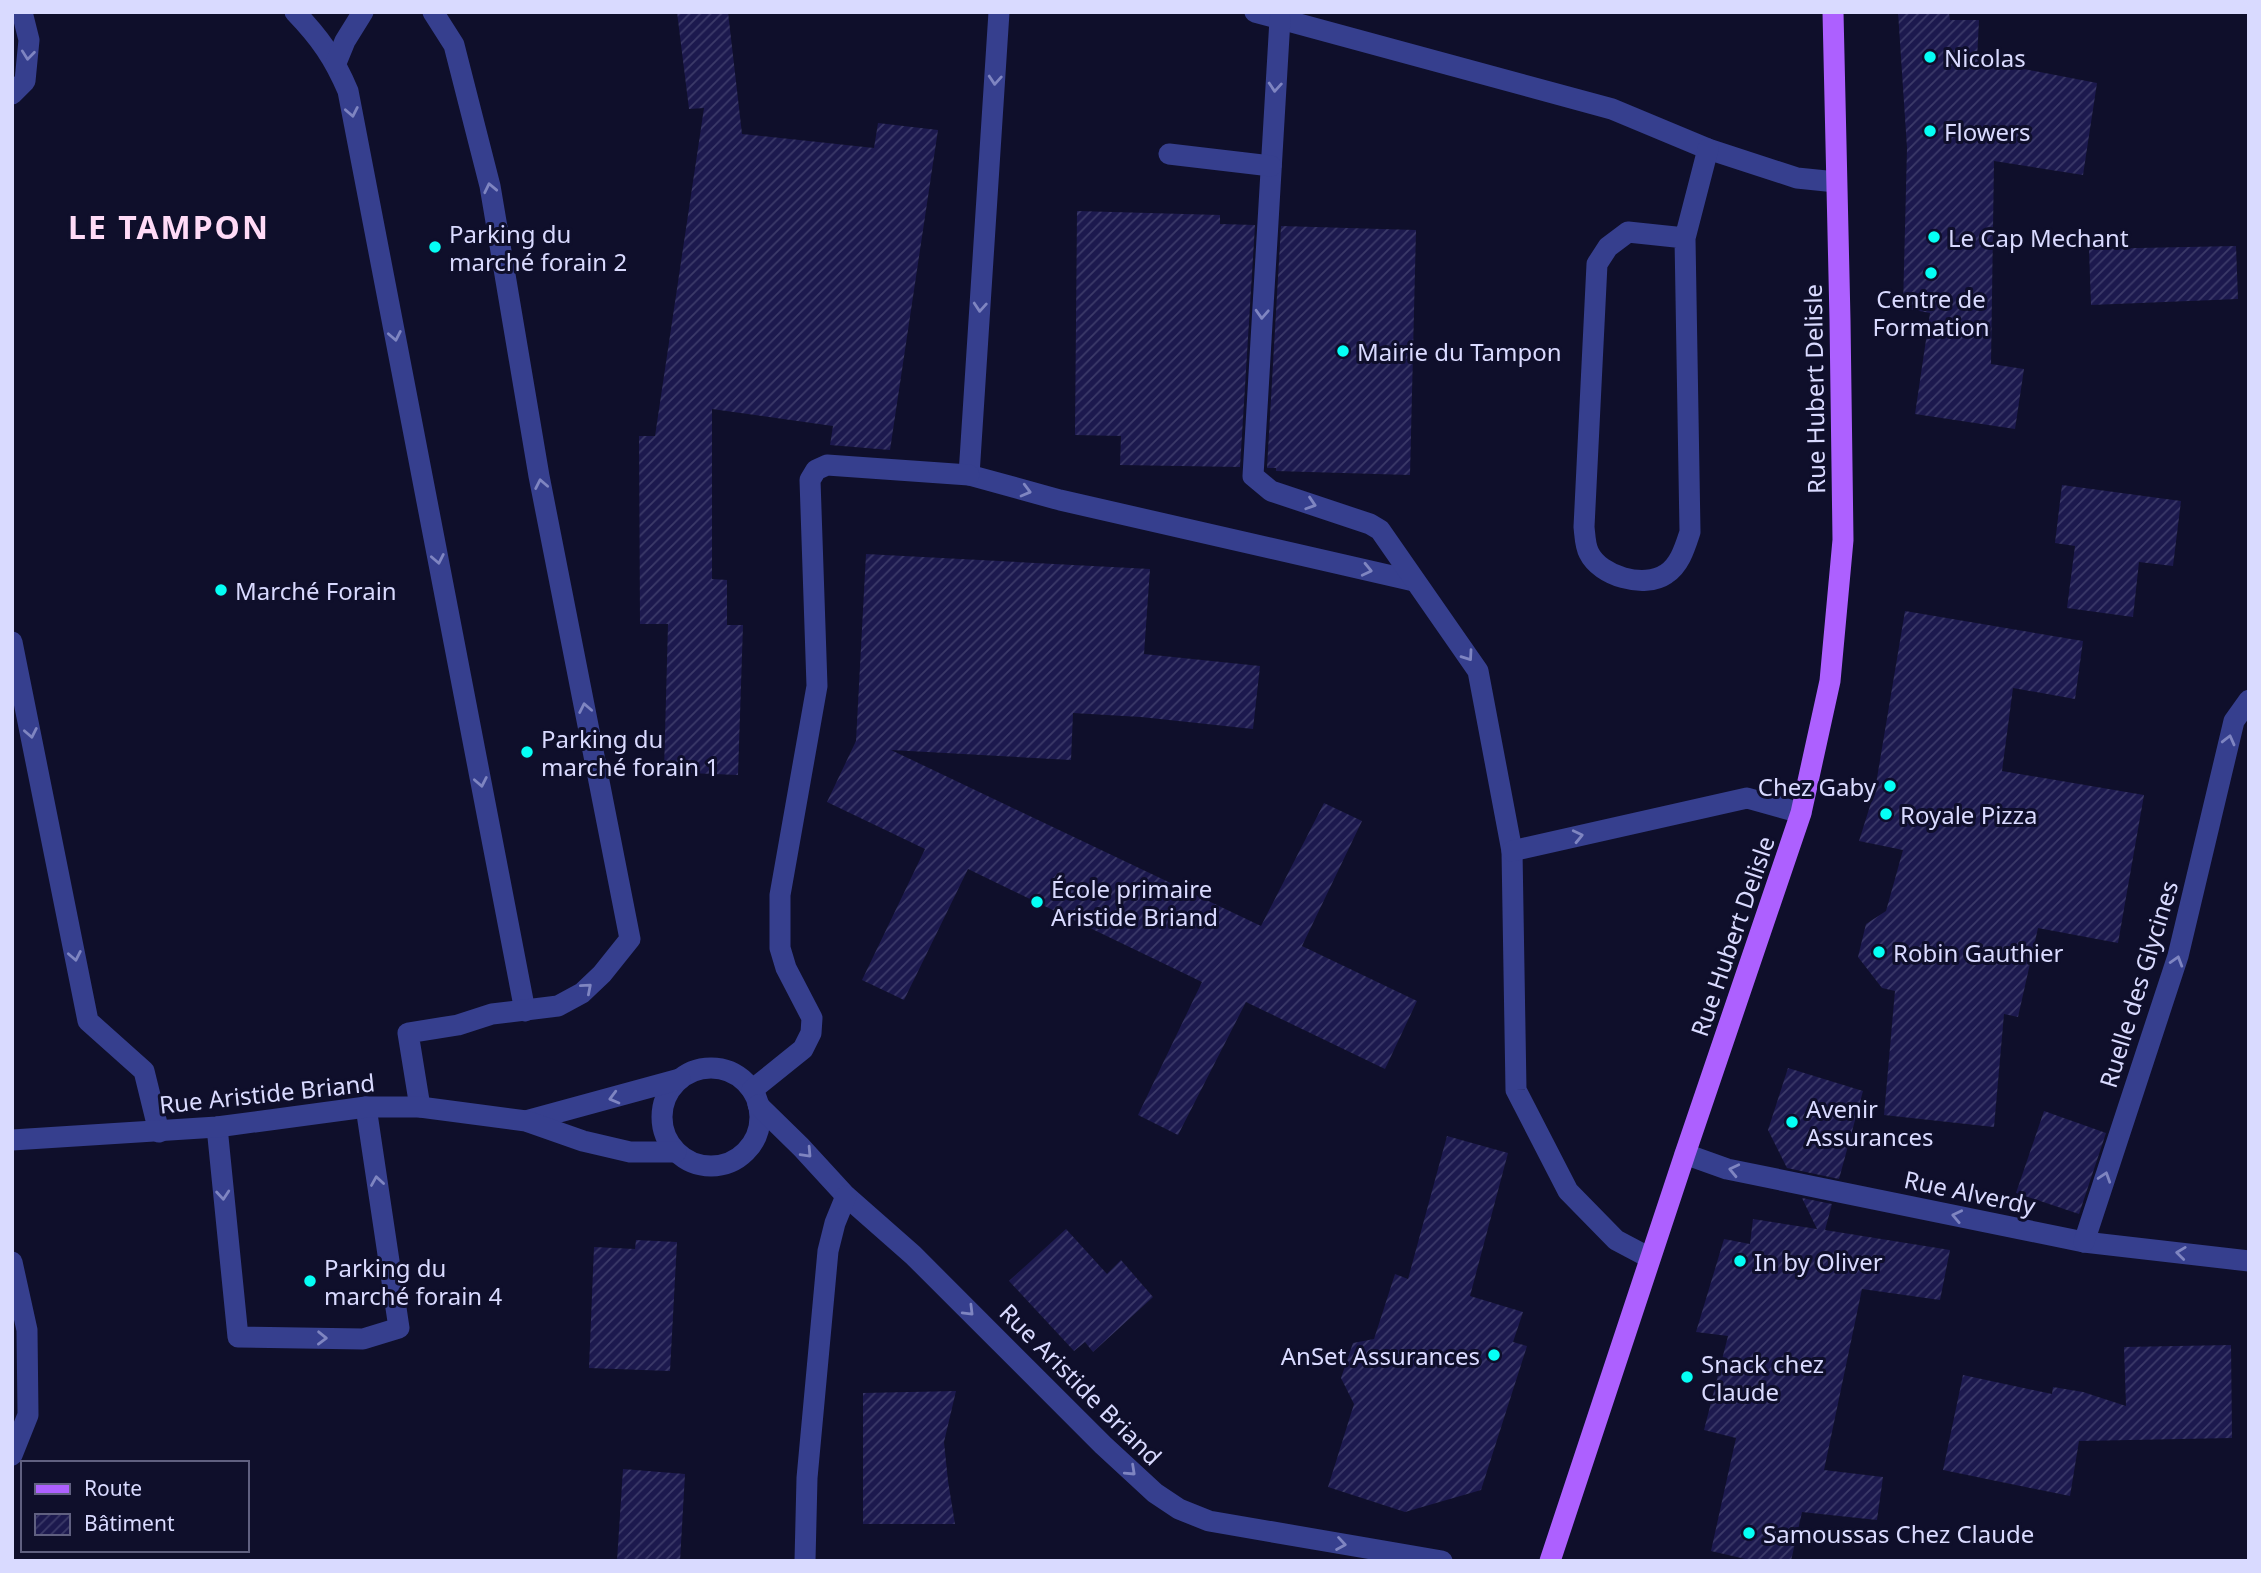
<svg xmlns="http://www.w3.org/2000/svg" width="2261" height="1573" viewBox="0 0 2261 1573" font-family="'Noto Sans',sans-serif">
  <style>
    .building { fill: url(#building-hatch) }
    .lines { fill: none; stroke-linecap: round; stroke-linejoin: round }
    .minor { stroke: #363f8e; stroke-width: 21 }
    .major { stroke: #ad60ff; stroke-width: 21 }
    .oneway { stroke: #7f85c1 }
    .poi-dot { fill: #05fff5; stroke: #0f0f2b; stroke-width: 2.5 }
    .labels { text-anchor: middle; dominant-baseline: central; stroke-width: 6; stroke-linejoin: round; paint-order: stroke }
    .poi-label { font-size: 24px; fill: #d9daff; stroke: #0f0f2b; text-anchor: start }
    .street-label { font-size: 24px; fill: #d9daff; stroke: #0f0f2b }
    .district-label { font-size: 32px; font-weight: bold; letter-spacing: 2px; fill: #ffdbf7; stroke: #0f0f2b }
  </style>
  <defs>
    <pattern id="building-hatch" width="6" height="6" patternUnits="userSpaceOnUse" patternTransform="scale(1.75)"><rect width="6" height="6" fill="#1c194e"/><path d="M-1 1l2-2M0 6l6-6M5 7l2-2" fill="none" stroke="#3c3a69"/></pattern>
  </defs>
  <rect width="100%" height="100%" fill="#0f0f2b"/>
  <!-- building -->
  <g class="building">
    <polygon points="677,12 728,12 742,134 874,148 878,123 938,130 890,450 830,445 833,426 712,409 712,579 727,580 727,625 743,625 738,775 664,772 668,624 640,624 639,436 655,436 704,108 689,109"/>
    <polygon points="1898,12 1949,12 1950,20 1979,20 1977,60 2097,83 2083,175 1994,161 1991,364 2024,369 2015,429 1915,414 1930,313 1903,308 1907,148"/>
    <polygon points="1077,211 1220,215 1220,224 1255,225 1240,467 1120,465 1121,436 1075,435"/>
    <polygon points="1281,226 1416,230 1410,475 1276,471 1276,468 1267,468"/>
    <polygon points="2236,246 2238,299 2091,305 2089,249"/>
    <polygon points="2062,485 2181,501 2173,566 2139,562 2133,617 2067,608 2075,546 2055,543"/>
    <polygon points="866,554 1150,569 1144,654 1260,666 1253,729 1141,717 1073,713 1071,760 891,750 1261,926 1324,803 1362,821 1302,946 1417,1001 1385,1069 1246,1002 1178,1135 1138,1115 1202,982 968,869 904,1000 862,980 925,849 827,802 856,741"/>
    <polygon points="1905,611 2083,641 2075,699 2013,688 2002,771 2144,795 2118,943 2038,928 2018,1017 2004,1014 1994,1127 1884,1115 1895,991 1882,988 1858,957 1866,924 1886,911 1903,850 1859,841 1875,790"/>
    <polygon points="1788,1068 1863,1091 1839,1179 1787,1168 1768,1130"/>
    <polygon points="2044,1111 2106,1133 2079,1214 2016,1193"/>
    <polygon points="1447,1136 1508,1153 1470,1296 1523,1312 1513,1342 1527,1346 1481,1490 1405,1512 1328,1487 1354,1404 1341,1378 1353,1343 1374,1339 1395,1274 1408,1279"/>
    <polygon points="1802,1198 1832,1204 1825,1230 1950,1250 1940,1300 1862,1289 1824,1470 1883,1477 1877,1520 1802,1512 1791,1561 1754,1561 1711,1551 1736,1438 1704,1430 1728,1336 1696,1332 1724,1239 1750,1244 1753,1219 1817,1229"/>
    <polygon points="1066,1229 1107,1274 1121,1260 1153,1297 1093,1352 1085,1342 1074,1351 1009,1281"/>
    <polygon points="636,1240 677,1242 670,1371 589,1368 594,1247 635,1249"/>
    <polygon points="2231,1345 2232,1438 2079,1441 2070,1496 1943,1470 1963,1375 2052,1394 2053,1387 2083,1392 2126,1406 2124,1347"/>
    <polygon points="956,1391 944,1442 948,1481 955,1524 863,1524 863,1393"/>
    <polygon points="623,1469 685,1474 680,1561 617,1561"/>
  </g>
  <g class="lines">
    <!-- minor -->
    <g class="minor">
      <path d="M 295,12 C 320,38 334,58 348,91 L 525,1011"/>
      <polyline points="999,12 969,475 1060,500 1414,581"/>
      <polyline points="1255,12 1612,109 1708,149 1797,178 1836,182"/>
      <polyline points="1280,19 1253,476 1271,491 1370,524 1380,530 1478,671 1512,851 1516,1090 1568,1191 1616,1240 1650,1258"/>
      <polyline points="336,63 345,41 363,12"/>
      <polyline points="12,94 25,81 29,40 22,12"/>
      <polyline points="1169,154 1271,166"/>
      <path d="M 1685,238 L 1628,232 L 1608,247 L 1597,264 L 1584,527 C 1585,535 1585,546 1589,553 C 1600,576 1644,589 1666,574 C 1680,565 1685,547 1690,532 L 1685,238 L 1708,149"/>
      <polyline points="12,642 88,1021 144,1071 159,1132"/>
      <polyline points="1512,851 1747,798 1801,813"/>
      <circle cx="711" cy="1117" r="49"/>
      <polyline points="752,1090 803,1049 811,1033 812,1018 786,968 780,948 780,895 817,686 810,480 816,470 827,465 969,475"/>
      <polyline points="758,1105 801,1147 846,1196 913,1255 1103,1445 1155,1493 1179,1509 1209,1521 1442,1561"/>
      <polyline points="420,1107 408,1033 458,1025 492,1014 558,1006 582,993 602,974 630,939 539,476 490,186 454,45 433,12"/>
      <polyline points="526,1121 680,1079"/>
      <polyline points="217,1127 238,1337 363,1339 399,1328 366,1107"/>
      <polyline points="12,1140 217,1127 366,1107 420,1107 526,1121 583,1141 630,1152 676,1152"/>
      <polyline points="1685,1154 1727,1169 2084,1242 2249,1261"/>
      <polyline points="2084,1242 2178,956 2234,721 2249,700"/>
      <polyline points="12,1262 27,1330 28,1415 12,1455"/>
      <polyline points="805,1561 807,1478 828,1251 835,1223 846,1196"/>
    </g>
    <!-- major -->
    <polyline class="major" points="1550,1561 1685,1154 1801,813 1830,681 1843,540 1840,320 1833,12"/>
  </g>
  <!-- one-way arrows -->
  <defs><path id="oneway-chevron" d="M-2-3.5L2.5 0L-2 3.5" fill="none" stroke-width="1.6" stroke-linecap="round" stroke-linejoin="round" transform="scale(1.75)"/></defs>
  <g class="oneway">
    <use href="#oneway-chevron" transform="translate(28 55) rotate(96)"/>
    <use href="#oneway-chevron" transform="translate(995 80) rotate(94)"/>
    <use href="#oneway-chevron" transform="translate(1275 87) rotate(94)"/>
    <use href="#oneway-chevron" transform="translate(352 112) rotate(79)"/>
    <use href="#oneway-chevron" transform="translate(490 188) rotate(-102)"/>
    <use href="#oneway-chevron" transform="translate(980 307) rotate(94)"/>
    <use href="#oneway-chevron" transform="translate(1262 314) rotate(93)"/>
    <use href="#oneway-chevron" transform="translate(395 336) rotate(79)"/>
    <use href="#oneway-chevron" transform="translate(541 484) rotate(-101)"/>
    <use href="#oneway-chevron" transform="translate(1026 491) rotate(15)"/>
    <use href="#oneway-chevron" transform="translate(1311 504) rotate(18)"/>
    <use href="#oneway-chevron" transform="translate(438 559) rotate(79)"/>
    <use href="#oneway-chevron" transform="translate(1367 570) rotate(13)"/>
    <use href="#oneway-chevron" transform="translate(1468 656) rotate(55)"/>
    <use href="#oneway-chevron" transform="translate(585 708) rotate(-101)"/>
    <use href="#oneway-chevron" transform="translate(31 733) rotate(79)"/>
    <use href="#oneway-chevron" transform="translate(2229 740) rotate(-76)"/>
    <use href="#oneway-chevron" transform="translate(481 782) rotate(79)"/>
    <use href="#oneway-chevron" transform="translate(1578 836) rotate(-13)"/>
    <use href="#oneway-chevron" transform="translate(75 956) rotate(79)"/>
    <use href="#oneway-chevron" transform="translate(2177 961) rotate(-73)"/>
    <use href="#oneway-chevron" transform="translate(587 988) rotate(-41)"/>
    <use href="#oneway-chevron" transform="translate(614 1098) rotate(165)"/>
    <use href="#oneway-chevron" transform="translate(807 1153) rotate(47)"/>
    <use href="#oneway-chevron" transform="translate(1734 1170) rotate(-167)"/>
    <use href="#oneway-chevron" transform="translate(2105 1177) rotate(-72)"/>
    <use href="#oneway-chevron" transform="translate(377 1181) rotate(-99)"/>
    <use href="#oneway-chevron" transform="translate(223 1195) rotate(85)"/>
    <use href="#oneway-chevron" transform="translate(1957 1216) rotate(-168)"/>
    <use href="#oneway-chevron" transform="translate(2181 1253) rotate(-173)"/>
    <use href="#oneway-chevron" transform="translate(969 1311) rotate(45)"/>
    <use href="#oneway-chevron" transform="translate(322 1338) rotate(1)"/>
    <use href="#oneway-chevron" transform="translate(1131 1471) rotate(43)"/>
    <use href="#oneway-chevron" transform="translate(1341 1544) rotate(9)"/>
  </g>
  <!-- markers -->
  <g class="poi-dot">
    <circle cx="1930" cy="57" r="7"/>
    <circle cx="1930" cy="131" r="7"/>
    <circle cx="1934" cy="237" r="7"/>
    <circle cx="435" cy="247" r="7"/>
    <circle cx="1931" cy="273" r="7"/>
    <circle cx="1343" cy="351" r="7"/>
    <circle cx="221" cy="590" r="7"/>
    <circle cx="527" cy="752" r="7"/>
    <circle cx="1890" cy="786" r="7"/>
    <circle cx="1886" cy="814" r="7"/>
    <circle cx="1037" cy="902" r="7"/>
    <circle cx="1879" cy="952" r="7"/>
    <circle cx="1792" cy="1122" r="7"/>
    <circle cx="1740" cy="1261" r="7"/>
    <circle cx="310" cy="1281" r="7"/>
    <circle cx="1494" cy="1355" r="7"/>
    <circle cx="1687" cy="1377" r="7"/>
    <circle cx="1749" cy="1533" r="7"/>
  </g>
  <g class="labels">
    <!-- poi labels -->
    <g class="poi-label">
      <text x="1944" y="57">Nicolas</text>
      <text x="1944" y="131">Flowers</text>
      <text x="449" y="233">Parking du<tspan x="449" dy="28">marché forain 2</tspan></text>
      <text x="1948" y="237">Le Cap Mechant</text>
      <text x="1931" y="298" text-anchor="middle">Centre de<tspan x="1931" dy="28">Formation</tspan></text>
      <text x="1357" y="351">Mairie du Tampon</text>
      <text x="235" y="590">Marché Forain</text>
      <text x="541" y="738">Parking du<tspan x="541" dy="28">marché forain 1</tspan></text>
      <text x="1876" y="786" text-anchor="end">Chez Gaby</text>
      <text x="1900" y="814">Royale Pizza</text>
      <text x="1051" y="888">École primaire<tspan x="1051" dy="28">Aristide Briand</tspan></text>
      <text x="1893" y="952">Robin Gauthier</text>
      <text x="1806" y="1108">Avenir<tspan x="1806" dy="28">Assurances</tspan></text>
      <text x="1754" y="1261">In by Oliver</text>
      <text x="324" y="1267">Parking du<tspan x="324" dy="28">marché forain 4</tspan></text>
      <text x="1480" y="1355" text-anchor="end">AnSet Assurances</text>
      <text x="1701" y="1363">Snack chez<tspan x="1701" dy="28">Claude</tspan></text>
      <text x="1763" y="1533">Samoussas Chez Claude</text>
    </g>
    <!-- street labels -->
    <g class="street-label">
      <text transform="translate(1814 389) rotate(-91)">Rue Hubert Delisle</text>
      <text transform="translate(1732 936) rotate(-71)">Rue Hubert Delisle</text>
      <text transform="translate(2138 984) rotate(-73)">Ruelle des Glycines</text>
      <text transform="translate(267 1093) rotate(-6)">Rue Aristide Briand</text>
      <text transform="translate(1970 1192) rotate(12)">Rue Alverdy</text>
      <text transform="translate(1081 1384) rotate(45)">Rue Aristide Briand</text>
    </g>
    <!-- district labels -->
    <g class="district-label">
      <text x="169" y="226">LE TAMPON</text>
    </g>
  </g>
  <!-- border -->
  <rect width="2261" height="1573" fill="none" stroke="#d9daff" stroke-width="28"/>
  <!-- legend -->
  <rect x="21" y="1461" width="228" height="91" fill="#0f0f2b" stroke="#606080" stroke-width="2"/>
  <rect x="35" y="1484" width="35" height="10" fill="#ad60ff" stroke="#606080" stroke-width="2"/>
  <text x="84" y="1496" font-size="21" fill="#d9daff">Route</text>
  <rect x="35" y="1514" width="35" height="21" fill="url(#building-hatch)" stroke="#606080" stroke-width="2"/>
  <text x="84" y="1531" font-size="21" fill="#d9daff">Bâtiment</text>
</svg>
